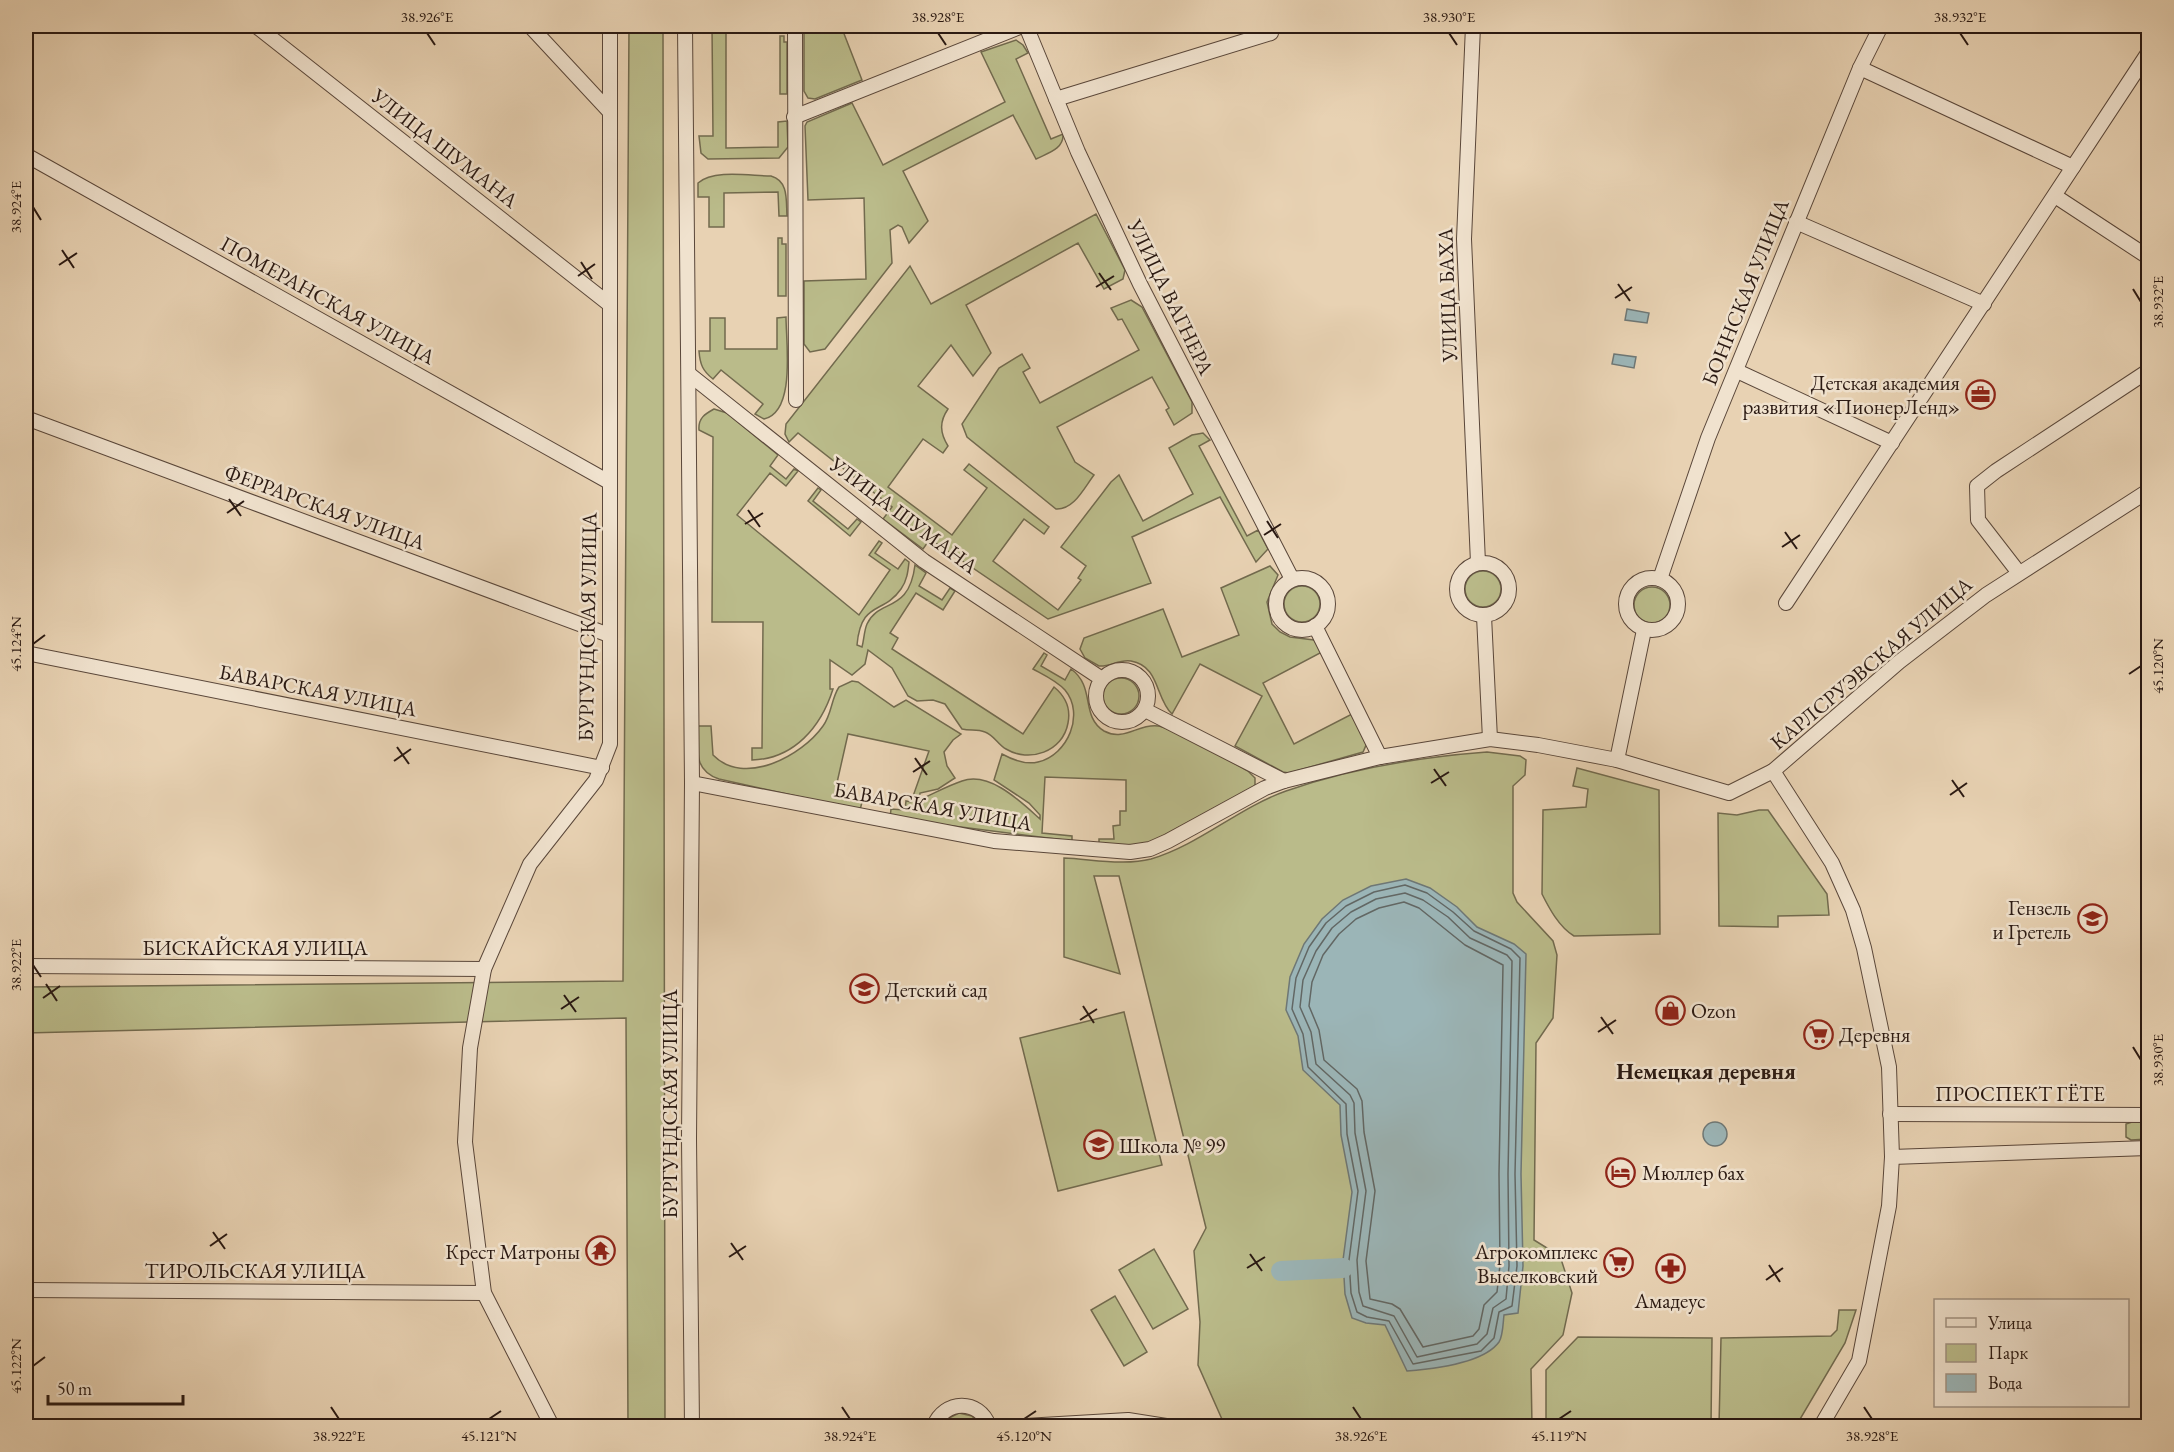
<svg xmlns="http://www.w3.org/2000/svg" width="2174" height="1452" viewBox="0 0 2174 1452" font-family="'EB Garamond',serif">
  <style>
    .green { fill: #babb8a; stroke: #726a4e; stroke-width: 1.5 }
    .water { fill: #9bb5b7; stroke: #6e7775; stroke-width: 1.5 }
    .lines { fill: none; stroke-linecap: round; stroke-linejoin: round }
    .shore { stroke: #626764; stroke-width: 1.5 }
    .canal { stroke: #9bb5b7; stroke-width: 20 }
    .minor-casing { stroke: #5a473a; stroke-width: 16 }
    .minor { stroke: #f0e2ce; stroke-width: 14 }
    .ticks { fill: none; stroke: #2a1912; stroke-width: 2 }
    .labels { text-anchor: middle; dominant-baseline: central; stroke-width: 5; stroke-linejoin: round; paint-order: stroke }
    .street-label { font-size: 21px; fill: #2a1912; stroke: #f0e2ce }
    .poi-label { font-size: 21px; fill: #2a1912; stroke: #f0e2ce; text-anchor: start }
    .neighbourhood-label { font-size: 22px; font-weight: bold; fill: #2a1912; stroke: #f0e2ce }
    .neatline { fill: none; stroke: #2a1912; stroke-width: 2 }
    .ticks-label { font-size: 15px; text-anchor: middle; fill: #2a1912 }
  </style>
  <rect width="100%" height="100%" fill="#e8d2b3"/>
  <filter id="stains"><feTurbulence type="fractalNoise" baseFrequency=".00333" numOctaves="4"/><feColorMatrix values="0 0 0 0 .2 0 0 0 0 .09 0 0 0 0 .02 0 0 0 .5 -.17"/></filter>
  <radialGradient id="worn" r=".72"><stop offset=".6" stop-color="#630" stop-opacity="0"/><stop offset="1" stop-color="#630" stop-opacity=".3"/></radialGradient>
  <!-- green -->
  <g class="green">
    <polygon points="629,26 663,26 665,1426 628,1426 626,1018 26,1033 26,987 623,981"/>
    <polygon points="712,26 726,26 726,148 778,147 778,122 787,121 788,147 779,158 708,159 701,153 699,136 713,136"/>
    <polygon points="804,26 841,26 862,80 815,99 808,98 804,91"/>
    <polygon points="780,36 784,36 784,42 787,42 787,94 780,94"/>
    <path d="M 1016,40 L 1023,45 L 1028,53 L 1016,59 L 1051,139 L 1063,134 C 1064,149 1048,153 1036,159 L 1013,115 L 903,171 L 928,221 L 909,243 L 902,227 L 898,225 L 890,230 L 892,263 L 825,349 L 810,352 L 804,344 L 804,281 L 866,279 L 864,198 L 808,200 L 805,126 L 807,122 L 852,103 L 883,165 L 1005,102 L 981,52 Z"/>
    <path d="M 771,176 C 789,181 786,201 787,216 L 779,216 L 778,192 L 724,193 L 724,227 L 709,227 L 709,197 L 698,197 L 698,183 C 714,169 751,176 771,176 Z"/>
    <path d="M 1096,214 L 1125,270 L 1123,279 L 1104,289 L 1078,243 L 966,305 L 991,353 L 973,376 L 951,345 L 918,386 L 948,409 C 939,422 940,433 948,446 L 943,453 L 923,439 L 888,487 L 952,535 L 987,488 L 964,470 L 969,464 L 1049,527 L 1044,534 L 1024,519 L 993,561 L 1058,610 L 1081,580 L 1078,578 L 1086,566 L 1061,547 L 1111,482 L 1119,475 L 1143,521 L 1193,494 L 1169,448 L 1192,435 L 1203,433 L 1210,440 L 1199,446 L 1247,536 L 1258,530 L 1268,549 L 1256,562 L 1220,497 L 1132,537 L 1151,583 L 1048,619 L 930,539 L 923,549 L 883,519 L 892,507 L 798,433 L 789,442 L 785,434 L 786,424 L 910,266 L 931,304 Z"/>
    <polygon points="778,238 782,238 782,244 786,244 786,296 778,296"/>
    <path d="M 1131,300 L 1142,307 L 1192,402 L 1192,413 L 1174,425 L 1166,410 L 1169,408 L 1152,377 L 1057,427 L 1075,462 L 1094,475 C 1084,488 1074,510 1056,509 L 967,437 L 962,424 L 999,368 L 1022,354 L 1030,368 L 1023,372 L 1040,403 L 1139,350 L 1122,319 L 1118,320 L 1111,308 Z"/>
    <path d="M 786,317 C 786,343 796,412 764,419 L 755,414 L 763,404 L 721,370 L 713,379 C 703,371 700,365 699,351 L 710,351 L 710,318 L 725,318 L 725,349 L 777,349 L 777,318 Z"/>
    <path d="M 714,409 L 727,413 L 778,455 L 770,466 L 786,479 L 794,469 L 798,471 L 786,486 L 770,473 L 737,515 L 859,615 L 890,570 L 869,555 L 879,541 L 882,543 L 875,553 L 898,569 L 905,559 L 909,562 C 908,571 907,581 901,589 C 883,615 861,600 857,645 L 862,647 C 864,640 864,631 867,624 C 879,598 909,614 915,565 L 926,573 L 919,586 L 942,600 L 950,588 L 955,591 L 943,610 L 916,593 L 890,633 L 898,638 L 892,649 L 1023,734 L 1054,687 C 1065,696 1071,708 1068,723 C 1063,752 1029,763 1006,749 C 998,745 994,735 985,732 C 977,729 970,731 962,729 L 945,704 L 933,700 L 917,701 L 908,696 L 892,668 L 868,650 L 865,664 L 852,675 L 830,660 L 830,689 L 833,689 C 821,727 794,759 752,760 L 752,748 L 762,748 L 763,622 L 712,622 L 713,437 L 699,430 C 698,418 705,414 714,409 Z"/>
    <polygon points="818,488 821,490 813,501 848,529 857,519 861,522 850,536 808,501"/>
    <path d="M 1270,566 L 1278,575 L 1267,602 L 1272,624 L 1280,632 L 1290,637 L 1314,640 L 1322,652 L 1263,683 L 1294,744 L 1352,714 L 1367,743 L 1363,752 L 1289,773 L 1283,772 L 1235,746 L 1262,696 L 1200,664 L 1172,714 C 1155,698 1160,666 1131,661 C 1119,659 1110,667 1099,666 L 1085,658 L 1080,649 L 1084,638 L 1163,609 L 1182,657 L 1239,635 L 1221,588 Z"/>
    <circle cx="1483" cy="589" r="18"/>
    <circle cx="1302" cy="604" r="18"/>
    <circle cx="1652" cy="605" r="18"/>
    <path d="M 1044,653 L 1047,655 L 1041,666 L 1065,680 L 1071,669 C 1096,687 1080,716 1104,731 C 1124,742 1139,723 1158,726 C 1173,728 1230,761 1248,771 L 1255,778 L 1255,786 L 1152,842 L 1126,846 L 1099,844 L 1099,839 L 1114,839 L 1113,826 L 1120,825 L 1120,811 L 1126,811 L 1126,780 L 1045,777 L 1042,833 L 1072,836 L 1072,841 L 890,818 L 891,809 L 905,810 L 906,801 L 911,802 L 929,751 L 848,734 L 834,796 L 862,802 L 860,810 L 719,779 C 693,770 698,750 697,726 L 711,726 L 713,755 C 744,787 802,756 823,726 C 832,714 831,699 839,687 L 852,681 L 858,682 L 894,707 L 906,700 L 961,734 L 953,740 L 944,752 L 947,766 L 955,778 L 938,789 L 920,793 L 919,800 C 933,794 947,786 962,781 C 990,771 1021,802 1040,819 L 1040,815 L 1029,803 L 994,780 L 1002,754 C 1013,760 1026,765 1038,762 C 1068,755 1085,714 1065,690 C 1057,681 1044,675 1033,669 Z"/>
    <circle cx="1121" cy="696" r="18"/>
    <path d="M 1487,752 L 1520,756 L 1526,760 L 1525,775 L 1513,786 L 1513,893 L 1517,902 L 1553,941 L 1557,955 L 1553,1018 L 1536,1043 L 1534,1240 L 1560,1256 L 1572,1293 L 1563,1335 L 1531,1369 L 1532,1426 L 1225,1426 L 1198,1365 L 1200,1322 L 1194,1251 L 1206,1228 L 1119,876 L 1094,876 L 1120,974 L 1064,957 L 1064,858 C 1091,859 1124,866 1151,859 C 1199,845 1238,808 1286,791 C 1349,769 1420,757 1487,752 Z"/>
    <path d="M 1577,768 L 1659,790 L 1660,934 L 1574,936 C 1559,927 1549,908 1542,894 L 1543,810 L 1586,807 L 1588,789 L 1573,786 Z"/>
    <polygon points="1759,810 1768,810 1827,894 1829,915 1778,916 1778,927 1719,926 1718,813 1737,815"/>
    <polygon points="1124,1012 1162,1165 1058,1191 1020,1038"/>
    <polygon points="2132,1122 2148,1122 2148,1139 2131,1140 2126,1137 2126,1124"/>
    <polygon points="1154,1249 1188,1309 1153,1329 1119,1270"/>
    <polygon points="1115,1296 1147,1352 1124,1366 1091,1310"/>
    <polygon points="1839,1310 1856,1310 1845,1343 1796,1426 1719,1426 1721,1338 1831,1336 1837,1330"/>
    <polygon points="1578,1337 1712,1338 1711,1426 1546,1426 1546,1370"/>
    <polygon points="959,1413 972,1416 981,1426 942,1426 947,1419"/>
  </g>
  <!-- water -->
  <g class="water">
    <polygon points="1627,309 1649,313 1647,323 1625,320"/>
    <polygon points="1614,354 1636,357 1634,368 1612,364"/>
    <path d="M 1406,879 L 1430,888 L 1457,907 L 1477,927 L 1514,944 L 1526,954 L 1521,1174 L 1523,1266 L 1518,1313 L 1504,1315 C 1503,1323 1503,1336 1499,1342 C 1483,1364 1433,1369 1407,1371 L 1385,1325 L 1366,1323 L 1352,1318 L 1345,1294 L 1343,1260 L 1352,1192 L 1341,1135 L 1340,1105 L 1303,1070 L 1298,1036 L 1286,1010 L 1290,977 L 1304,944 L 1322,919 L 1343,900 L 1371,886 Z"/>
    <circle cx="1715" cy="1134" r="12"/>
  </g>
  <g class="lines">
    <!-- shore -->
    <g class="shore">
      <polygon points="1405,885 1427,893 1453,912 1474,931 1511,949 1520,958 1515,1174 1517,1266 1512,1306 1499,1312 1494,1338 1481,1351 1413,1364 1389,1321 1367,1317 1357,1312 1351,1293 1349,1260 1358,1191 1347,1134 1346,1104 1308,1067 1303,1034 1292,1009 1296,978 1309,947 1326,923 1346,906 1374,892"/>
      <polygon points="1405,893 1423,900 1448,917 1470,938 1507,955 1512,961 1508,1174 1509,1266 1506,1299 1493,1308 1487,1334 1477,1344 1417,1357 1394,1316 1363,1306 1359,1292 1357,1260 1366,1191 1355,1133 1354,1103 1350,1095 1316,1064 1311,1032 1300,1007 1303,980 1316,951 1332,928 1351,912 1376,899"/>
      <polygon points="1404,902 1419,908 1465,945 1503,965 1499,1174 1500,1265 1497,1292 1484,1305 1479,1329 1473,1336 1423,1347 1400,1309 1392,1304 1370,1299 1366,1261 1375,1191 1364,1132 1362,1101 1357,1089 1324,1060 1319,1030 1309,1006 1312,982 1323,955 1339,934 1356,919 1379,908"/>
    </g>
    <!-- canal -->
    <polyline class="canal" points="1281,1271 1343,1268"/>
    <defs>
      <g id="minor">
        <polyline points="256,26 609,304"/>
        <polyline points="530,26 609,111"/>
        <polyline points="685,26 692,783 689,1139 692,1426"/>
        <polyline points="795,26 796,400"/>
        <polyline points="1026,26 1078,152 1140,284 1292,579"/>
        <polyline points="1473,26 1464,239 1478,563"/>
        <polyline points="1860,68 2073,167"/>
        <polyline points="1056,99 1271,33"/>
        <polyline points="794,117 1022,26"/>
        <polyline points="26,155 609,482"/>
        <polyline points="2055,196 2148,257"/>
        <polyline points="1796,222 1984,304"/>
        <polyline points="1737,371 1892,443"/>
        <polyline points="689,374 924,561 1102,679"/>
        <polyline points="26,418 609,635"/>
        <circle cx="1483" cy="589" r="26"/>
        <polyline points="2019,573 1978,520 1977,486 1996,471 2148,371"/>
        <circle cx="1302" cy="604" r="26"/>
        <circle cx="1652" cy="604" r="26"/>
        <polyline points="1660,579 1708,438 1860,68 1881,26"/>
        <polyline points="1786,603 2148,53"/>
        <polyline points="1484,616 1490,739"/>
        <polyline points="1315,626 1380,757"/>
        <polyline points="26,653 602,768"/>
        <circle cx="1122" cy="696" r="26"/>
        <polyline points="1145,710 1284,781"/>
        <polyline points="1617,760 1644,630"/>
        <polyline points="1773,771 1899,662 1986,595 2148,491"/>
        <polyline points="692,783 994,841 1130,852 1150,849 1168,841 1265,788 1284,781 1380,757 1490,739 1538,745 1617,760 1729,793 1773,771 1832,863 1853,910 1864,948 1889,1067 1892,1157 1889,1206 1859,1361 1821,1426"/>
        <polyline points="26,966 484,969"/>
        <polyline points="1890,1114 2148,1115"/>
        <polyline points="1892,1157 2148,1148"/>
        <polyline points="26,1290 484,1293"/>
        <polyline points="552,1426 484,1293 465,1142 470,1048 484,969 530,864 596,780 610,744 610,26"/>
        <path d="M 934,1426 C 944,1400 979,1398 989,1426"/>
        <polyline points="1025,1426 1128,1420 1166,1426"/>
      </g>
    </defs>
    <!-- minor casing -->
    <use href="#minor" class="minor-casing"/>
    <!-- minor -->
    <use href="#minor" class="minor"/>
  </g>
  <!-- ticks -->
  <path class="ticks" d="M 427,33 L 435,45M 938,33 L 946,45M 1449,33 L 1457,45M 1960,33 L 1968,45M 33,207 L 41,220M 62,250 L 74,268M 581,262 L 592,279M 59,265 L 77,253M 1099,273 L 1111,290M 578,276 L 595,264M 1618,284 L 1630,301M 1096,287 L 1114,276M 2133,289 L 2141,302M 1615,298 L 1632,287M 229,499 L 241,516M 748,510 L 760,527M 227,513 L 244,501M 1267,521 L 1278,538M 745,524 L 763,513M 1785,532 L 1797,549M 1264,535 L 1281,524M 1782,547 L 1800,535M 33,644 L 45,635M 2129,674 L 2141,666M 397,747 L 409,764M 915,758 L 927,775M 394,761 L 411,749M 1434,769 L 1446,786M 913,772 L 930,761M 1952,780 L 1964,797M 1431,783 L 1449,772M 1950,795 L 1967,783M 33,965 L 41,977M 46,984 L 57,1001M 564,995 L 576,1012M 43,998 L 60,986M 1083,1006 L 1094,1023M 561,1009 L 579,997M 1601,1017 L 1613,1034M 1080,1020 L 1097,1009M 1598,1032 L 1616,1020M 2133,1047 L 2141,1060M 213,1232 L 225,1249M 731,1243 L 743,1260M 210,1246 L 227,1234M 1250,1254 L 1262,1271M 729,1257 L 746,1246M 1769,1265 L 1780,1282M 1247,1268 L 1265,1257M 1766,1280 L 1783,1268M 33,1366 L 45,1357M 331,1407 L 339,1419M 842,1407 L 850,1419M 1353,1407 L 1361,1419M 1864,1407 L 1872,1419M 489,1419 L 501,1411M 1024,1419 L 1036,1411M 1559,1419 L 1571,1411"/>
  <!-- icons -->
  <defs>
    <symbol id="office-ring" viewBox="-11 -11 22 22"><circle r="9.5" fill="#f0e2ce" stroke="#8f2418" stroke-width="1.5"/><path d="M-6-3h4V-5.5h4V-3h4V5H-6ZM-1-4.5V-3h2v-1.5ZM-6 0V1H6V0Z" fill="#8f2418"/></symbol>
    <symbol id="school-ring" viewBox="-11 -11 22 22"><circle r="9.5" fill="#f0e2ce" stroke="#8f2418" stroke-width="1.5"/><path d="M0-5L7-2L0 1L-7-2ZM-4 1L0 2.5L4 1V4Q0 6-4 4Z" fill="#8f2418"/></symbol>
    <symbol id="shop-ring" viewBox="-11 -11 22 22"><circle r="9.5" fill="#f0e2ce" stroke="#8f2418" stroke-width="1.5"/><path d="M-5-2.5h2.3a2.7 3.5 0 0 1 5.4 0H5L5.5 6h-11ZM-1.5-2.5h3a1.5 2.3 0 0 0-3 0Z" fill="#8f2418"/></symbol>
    <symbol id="supermarket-ring" viewBox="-11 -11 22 22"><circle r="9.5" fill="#f0e2ce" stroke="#8f2418" stroke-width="1.5"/><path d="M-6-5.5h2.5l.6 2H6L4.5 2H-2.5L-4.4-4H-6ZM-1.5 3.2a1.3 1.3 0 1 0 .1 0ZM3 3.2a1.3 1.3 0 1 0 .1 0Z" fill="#8f2418"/></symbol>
    <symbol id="hotel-ring" viewBox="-11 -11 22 22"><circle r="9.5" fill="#f0e2ce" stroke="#8f2418" stroke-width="1.5"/><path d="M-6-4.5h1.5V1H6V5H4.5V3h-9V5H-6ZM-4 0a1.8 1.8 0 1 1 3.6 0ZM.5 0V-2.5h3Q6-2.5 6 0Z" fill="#8f2418"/></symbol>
    <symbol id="temple-ring" viewBox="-11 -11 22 22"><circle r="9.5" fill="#f0e2ce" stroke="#8f2418" stroke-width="1.5"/><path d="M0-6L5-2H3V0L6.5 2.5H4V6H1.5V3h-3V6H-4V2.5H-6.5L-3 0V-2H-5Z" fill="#8f2418"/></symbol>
    <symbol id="pharmacy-ring" viewBox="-11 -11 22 22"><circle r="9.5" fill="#f0e2ce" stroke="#8f2418" stroke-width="1.5"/><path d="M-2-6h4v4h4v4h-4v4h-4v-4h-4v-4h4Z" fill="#8f2418"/></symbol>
  </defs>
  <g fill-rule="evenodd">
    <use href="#office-ring" x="1964" y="378" width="33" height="33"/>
    <use href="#school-ring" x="2076" y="902" width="33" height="33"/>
    <use href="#school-ring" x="848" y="972" width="33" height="33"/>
    <use href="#shop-ring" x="1654" y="994" width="33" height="33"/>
    <use href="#supermarket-ring" x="1802" y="1018" width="33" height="33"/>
    <use href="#school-ring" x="1082" y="1128" width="33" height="33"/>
    <use href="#hotel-ring" x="1604" y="1156" width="33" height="33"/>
    <use href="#temple-ring" x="584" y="1234" width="33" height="33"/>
    <use href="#supermarket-ring" x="1602" y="1246" width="33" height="33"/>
    <use href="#pharmacy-ring" x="1654" y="1252" width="33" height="33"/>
  </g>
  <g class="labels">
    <!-- street labels -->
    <g class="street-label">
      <text transform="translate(445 148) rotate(38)">УЛИЦА ШУМАНА</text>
      <text transform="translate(1745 292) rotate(-68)">БОННСКАЯ УЛИЦА</text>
      <text transform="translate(1447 295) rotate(-92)">УЛИЦА БАХА</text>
      <text transform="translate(1171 297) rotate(64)">УЛИЦА ВАГНЕРА</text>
      <text transform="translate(328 300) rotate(29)">ПОМЕРАНСКАЯ УЛИЦА</text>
      <text transform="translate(325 507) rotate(20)">ФЕРРАРСКАЯ УЛИЦА</text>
      <text transform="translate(904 515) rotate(37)">УЛИЦА ШУМАНА</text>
      <text transform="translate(587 627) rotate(-89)">БУРГУНДСКАЯ УЛИЦА</text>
      <text transform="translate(1871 663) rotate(-40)">КАРЛСРУЭВСКАЯ УЛИЦА</text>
      <text transform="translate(318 690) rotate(11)">БАВАРСКАЯ УЛИЦА</text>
      <text transform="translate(933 806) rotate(10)">БАВАРСКАЯ УЛИЦА</text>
      <text x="255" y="947">БИСКАЙСКАЯ УЛИЦА</text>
      <text x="2020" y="1093">ПРОСПЕКТ ГЁТЕ</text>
      <text transform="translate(669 1104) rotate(-90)">БУРГУНДСКАЯ УЛИЦА</text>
      <text x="255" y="1270">ТИРОЛЬСКАЯ УЛИЦА</text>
    </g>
    <!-- poi labels -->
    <g class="poi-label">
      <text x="1960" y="382" text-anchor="end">Детская академия<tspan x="1960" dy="24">развития «ПионерЛенд»</tspan></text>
      <text x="2071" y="907" text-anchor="end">Гензель<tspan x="2071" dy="24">и Гретель</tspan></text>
      <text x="885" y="989">Детский сад</text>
      <text x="1691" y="1010">Ozon</text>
      <text x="1839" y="1034">Деревня</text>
      <text x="1119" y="1145">Школа № 99</text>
      <text x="1642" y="1172">Мюллер бах</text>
      <text x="580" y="1251" text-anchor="end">Крест Матроны</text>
      <text x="1598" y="1251" text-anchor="end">Агрокомплекс<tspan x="1598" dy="24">Выселковский</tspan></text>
      <text x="1670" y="1300" text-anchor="middle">Амадеус</text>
    </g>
    <!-- neighbourhood labels -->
    <g class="neighbourhood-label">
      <text x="1706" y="1071">Немецкая деревня</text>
    </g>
  </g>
  <!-- margin -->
  <rect width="2174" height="1452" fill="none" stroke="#e8d2b3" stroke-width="66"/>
  <!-- legend -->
  <rect x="1934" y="1299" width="195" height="108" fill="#f0e2ce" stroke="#a19283" stroke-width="1.5"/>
  <rect x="1946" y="1318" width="30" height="9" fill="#f0e2ce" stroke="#a19283" stroke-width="1.5"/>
  <text x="1988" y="1329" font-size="18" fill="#2a1912">Улица</text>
  <rect x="1946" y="1344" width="30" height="18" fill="#babb8a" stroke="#a19283" stroke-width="1.5"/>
  <text x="1988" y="1359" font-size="18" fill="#2a1912">Парк</text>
  <rect x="1946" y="1374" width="30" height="18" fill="#9bb5b7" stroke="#a19283" stroke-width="1.5"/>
  <text x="1988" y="1389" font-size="18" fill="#2a1912">Вода</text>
  <!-- scale -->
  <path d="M48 1395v9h135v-9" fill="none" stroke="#2a1912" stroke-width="3"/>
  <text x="57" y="1395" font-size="18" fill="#2a1912" stroke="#f0e2ce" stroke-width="4.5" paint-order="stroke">50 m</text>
  <rect x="33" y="33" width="2108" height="1386" class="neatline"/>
  <g class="ticks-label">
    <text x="427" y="22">38.926°E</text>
    <text x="938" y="22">38.928°E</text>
    <text x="1449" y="22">38.930°E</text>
    <text x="1960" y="22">38.932°E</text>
    <text transform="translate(16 207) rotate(-90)" y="5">38.924°E</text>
    <text transform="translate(2158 302) rotate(-90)" y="5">38.932°E</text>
    <text transform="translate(16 644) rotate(-90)" y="5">45.124°N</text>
    <text transform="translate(2158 666) rotate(-90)" y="5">45.120°N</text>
    <text transform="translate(16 965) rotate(-90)" y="5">38.922°E</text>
    <text transform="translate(2158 1060) rotate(-90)" y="5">38.930°E</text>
    <text transform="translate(16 1366) rotate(-90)" y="5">45.122°N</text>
    <text x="339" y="1441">38.922°E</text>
    <text x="489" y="1441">45.121°N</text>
    <text x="850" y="1441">38.924°E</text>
    <text x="1024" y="1441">45.120°N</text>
    <text x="1361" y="1441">38.926°E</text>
    <text x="1559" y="1441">45.119°N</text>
    <text x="1872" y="1441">38.928°E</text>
  </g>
  <rect width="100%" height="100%" filter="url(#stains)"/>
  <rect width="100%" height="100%" fill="url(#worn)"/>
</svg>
